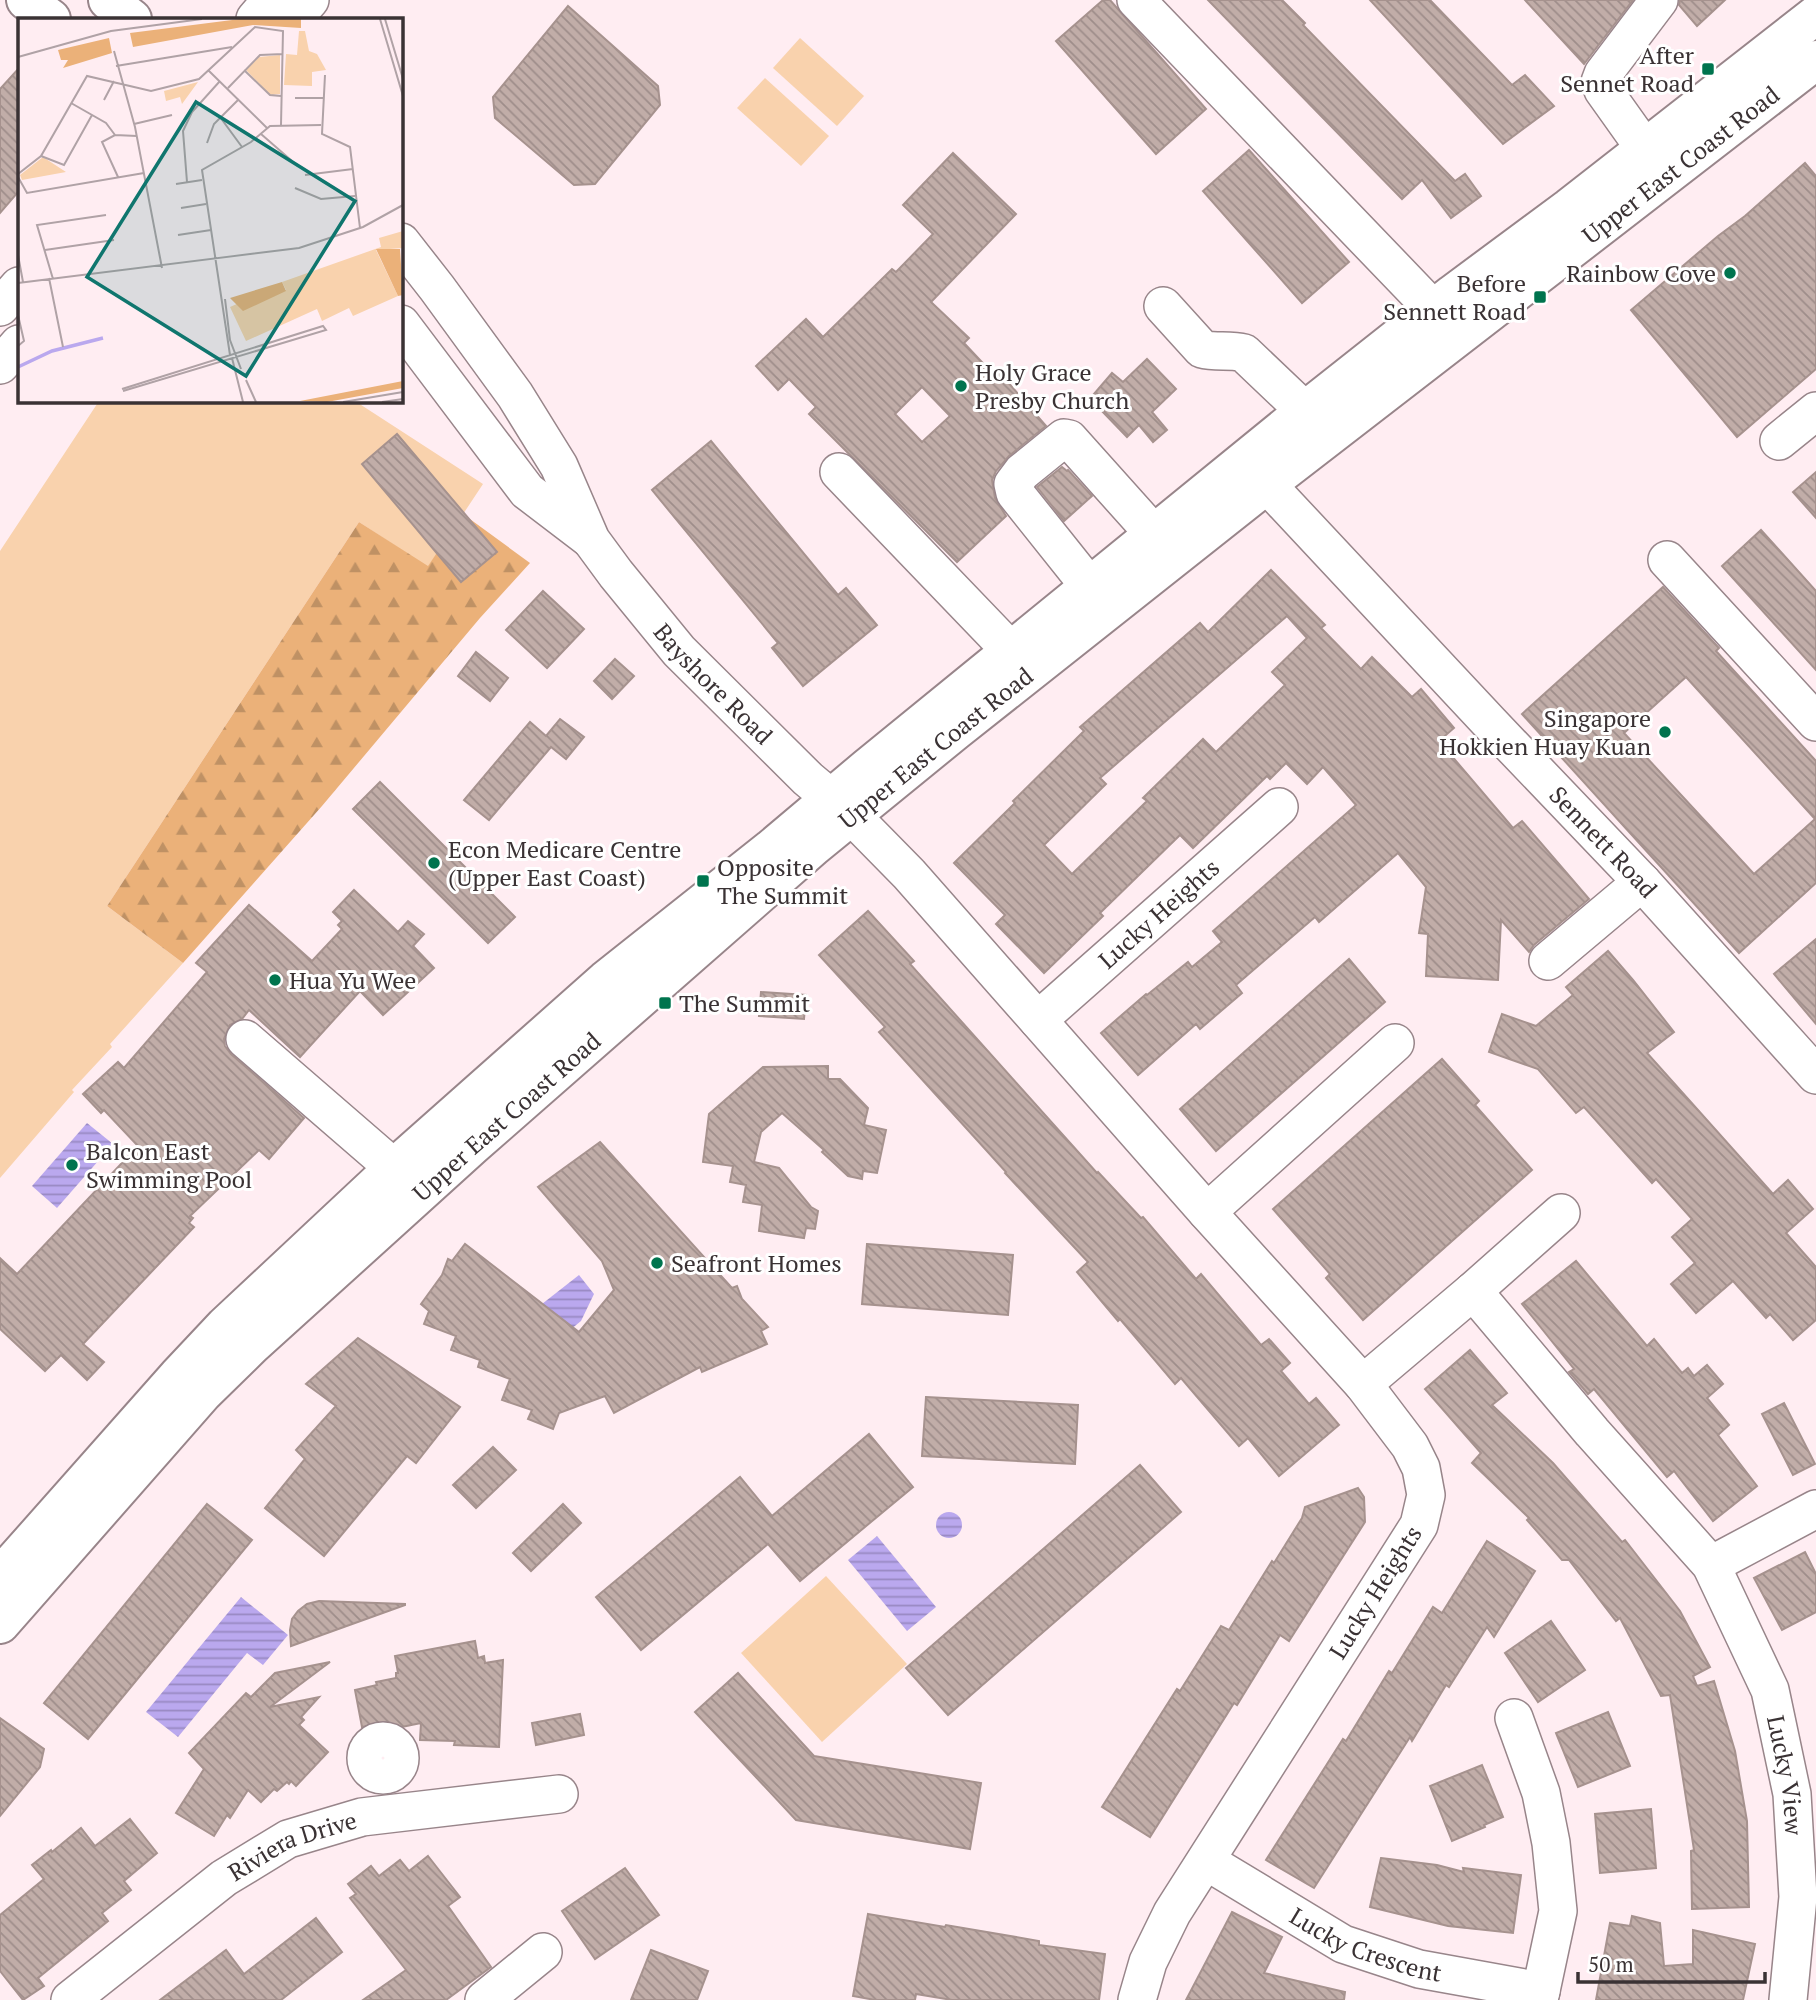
<svg xmlns="http://www.w3.org/2000/svg" width="1816" height="2000" viewBox="0 0 1816 2000" font-family="'PT Serif',serif">
  <style>
    .grass { fill: #f9d2ad }
    .forest { fill: url(#forest-firs) }
    .water { fill: url(#water-rules) }
    .building { fill: url(#building-back-hatch); stroke: #a6928e; stroke-width: 2; fill-rule: evenodd }
    .lines { fill: none; stroke-linecap: round; stroke-linejoin: round }
    .minor-casing { stroke: #98858a; stroke-width: 40 }
    .major-casing { stroke: #98858a; stroke-width: 42 }
    .highway-casing { stroke: #98858a; stroke-width: 42 }
    .minor { stroke: #fff; stroke-width: 37 }
    .major { stroke: #fff; stroke-width: 38 }
    .highway { stroke: #fff; stroke-width: 38 }
    .poi-dot { fill: #00744e; stroke: #fff; stroke-width: 2.5 }
    .labels { text-anchor: middle; dominant-baseline: central; stroke-width: 6; stroke-linejoin: round; paint-order: stroke }
    .poi-label { font-size: 24px; fill: #3a3234; stroke: #fff; text-anchor: start }
    .street-label { font-size: 24px; fill: #3a3234; stroke: #fff }
    .inset-river { fill: none; stroke: #baa8ee; stroke-width: 3.5 }
    .inset-road { fill: none; stroke: #b0a2a6; stroke-width: 2 }
    .view { fill: #0f766e; fill-opacity: 0.15; stroke: #0f766e; stroke-width: 3.5 }
    .inset-edge { fill: none; stroke: #3a3234; stroke-width: 3.5 }
  </style>
  <defs>
    <pattern id="forest-firs" width="22" height="20" patternUnits="userSpaceOnUse" patternTransform="scale(1.75)"><rect width="22" height="20" fill="#ebb179"/><path d="M5 1l3.5 6h-7zM16 11l3.5 6h-7z" fill="#bf9164"/></pattern>
    <pattern id="water-rules" width="6" height="5" patternUnits="userSpaceOnUse" patternTransform="scale(1.75)"><rect width="6" height="5" fill="#baa8ee"/><path d="M0 2.5h6" fill="none" stroke="#9889c2"/></pattern>
    <pattern id="building-back-hatch" width="6" height="6" patternUnits="userSpaceOnUse" patternTransform="scale(1.75)"><rect width="6" height="6" fill="#c1ada8"/><path d="M-1 5l2 2M0 0l6 6M5-1l2 2" fill="none" stroke="#9e8d8a"/></pattern>
  </defs>
  <rect width="100%" height="100%" fill="#ffedf2"/>
  <!-- grass -->
  <g class="grass">
    <polygon points="800,38 864,96 837,126 773,68"/>
    <polygon points="765,78 829,136 801,166 737,108"/>
    <polygon points="99,401 355,401 483,484 428,567 359,522 107,906 183,963 110,1044 112,1047 72,1090 74,1092 0,1178 0,551"/>
    <polygon points="826,1576 907,1664 822,1742 741,1653"/>
  </g>
  <!-- forest -->
  <polygon class="forest" points="463,514 530,563 480,618 322,806 183,963 107,906 359,522 428,566"/>
  <!-- water -->
  <g class="water">
    <polygon points="87,1123 113,1144 57,1208 32,1186"/>
    <polygon points="579,1275 594,1294 581,1321 565,1334 542,1304"/>
    <circle cx="949" cy="1525" r="13"/>
    <polygon points="877,1536 936,1607 907,1631 848,1560"/>
    <polygon points="241,1597 288,1635 263,1665 247,1653 178,1737 146,1712"/>
  </g>
  <!-- building -->
  <g class="building">
    <polygon points="1103,0 1110,0 1206,109 1156,154 1056,41"/>
    <polygon points="1208,0 1282,0 1305,23 1303,25 1455,181 1465,174 1481,196 1451,218 1422,180 1402,199"/>
    <polygon points="1370,0 1430,0 1512,85 1525,75 1554,106 1503,144"/>
    <polygon points="1525,0 1633,0 1584,64"/>
    <polygon points="1680,0 1725,0 1697,26 1679,5"/>
    <polygon points="568,6 658,86 660,105 595,184 574,185 495,118 493,97"/>
    <polygon points="19,68 19,191 0,213 0,89"/>
    <polygon points="1249,150 1349,262 1302,303 1203,191"/>
    <path d="M 953,153 L 1016,214 L 931,302 L 969,338 L 964,343 L 994,375 L 999,372 L 1046,426 L 1009,456 L 996,471 L 992,480 L 995,498 L 1006,516 L 957,562 L 809,414 L 816,407 L 789,379 L 778,390 L 756,366 L 806,319 L 823,337 L 892,269 L 896,272 L 933,234 L 903,205 ZM 922,387 L 950,416 L 922,442 L 895,414 Z"/>
    <polygon points="1805,163 1816,176 1816,369 1737,437 1631,310 1718,236 1745,216"/>
    <polygon points="1147,359 1176,389 1152,412 1167,430 1153,442 1139,425 1127,437 1098,407 1103,402 1094,394 1112,373 1123,382"/>
    <polygon points="397,434 497,552 461,582 362,464"/>
    <polygon points="711,441 838,595 846,588 877,625 803,686 772,648 778,643 652,490"/>
    <polygon points="1062,467 1067,471 1068,470 1092,496 1064,521 1037,487"/>
    <polygon points="1816,472 1816,518 1793,492"/>
    <polygon points="1761,530 1816,591 1816,670 1722,566"/>
    <path d="M 1271,570 L 1325,625 L 1321,628 L 1361,669 L 1372,657 L 1412,697 L 1421,689 L 1454,728 L 1439,741 L 1513,828 L 1522,821 L 1589,899 L 1534,945 L 1529,952 L 1501,920 L 1498,980 L 1426,976 L 1428,934 L 1419,933 L 1426,887 L 1398,853 L 1319,922 L 1315,917 L 1236,985 L 1242,993 L 1200,1029 L 1196,1024 L 1138,1075 L 1101,1033 L 1146,994 L 1147,995 L 1188,962 L 1192,967 L 1222,942 L 1213,931 L 1356,805 L 1323,767 L 1307,784 L 1286,763 L 1270,779 L 1267,776 L 1193,848 L 1180,835 L 1100,913 L 1103,916 L 1044,973 L 996,924 L 1005,915 L 954,863 L 1015,803 L 1013,801 L 1084,731 L 1080,727 L 1200,623 L 1208,632 ZM 1287,616 L 1307,638 L 1272,672 L 1285,685 L 1216,752 L 1203,739 L 1143,798 L 1147,801 L 1072,874 L 1044,845 L 1106,784 L 1100,778 Z"/>
    <path d="M 1663,587 L 1719,648 L 1716,651 L 1816,761 L 1816,883 L 1739,953 L 1522,714 ZM 1686,677 L 1815,819 L 1754,874 L 1624,733 Z"/>
    <polygon points="543,591 584,629 547,668 506,630"/>
    <polygon points="476,652 508,678 490,701 458,676"/>
    <polygon points="615,659 634,676 612,699 594,681"/>
    <polygon points="560,719 584,737 566,759 551,747 489,820 464,800 530,722 546,736"/>
    <polygon points="380,782 515,917 488,943 353,809"/>
    <polygon points="354,890 398,932 408,921 424,934 413,946 434,968 383,1015 360,991 300,1057 249,1010 242,1019 230,1025 224,1039 225,1046 231,1054 304,1118 269,1159 259,1150 190,1216 193,1218 189,1223 194,1227 83,1344 104,1362 87,1380 61,1355 45,1371 0,1329 0,1258 17,1274 138,1146 104,1110 101,1113 83,1094 118,1062 124,1068 207,972 196,963 249,905 312,961 342,929 338,925 342,921 333,912"/>
    <polygon points="868,911 914,961 910,964 1097,1173 1098,1172 1141,1218 1143,1217 1196,1279 1201,1274 1261,1345 1269,1339 1290,1363 1281,1371 1309,1404 1316,1398 1339,1425 1279,1476 1248,1438 1239,1446 1181,1378 1175,1384 1120,1319 1118,1321 1077,1272 1088,1262 1005,1173 1006,1172 879,1032 885,1027 819,955"/>
    <polygon points="1816,939 1816,1024 1774,974"/>
    <polygon points="1608,951 1633,980 1674,1032 1647,1053 1773,1194 1788,1180 1813,1209 1786,1233 1816,1267 1816,1320 1793,1340 1770,1314 1766,1318 1733,1281 1696,1313 1671,1284 1695,1263 1672,1237 1692,1219 1656,1179 1652,1183 1584,1107 1576,1113 1538,1069 1489,1052 1502,1014 1536,1026 1573,995 1566,987"/>
    <polygon points="1349,959 1385,1002 1216,1151 1180,1109"/>
    <polygon points="761,992 806,995 804,1019 759,1016"/>
    <polygon points="1442,1059 1479,1101 1475,1105 1532,1170 1363,1320 1326,1278 1330,1274 1273,1209"/>
    <polygon points="828,1066 828,1079 840,1079 868,1108 864,1125 886,1130 877,1173 863,1171 862,1179 848,1176 822,1152 824,1150 782,1113 761,1132 754,1162 779,1168 811,1207 818,1211 815,1229 806,1228 804,1238 759,1231 762,1205 743,1202 746,1185 730,1182 733,1166 703,1162 709,1114 763,1067"/>
    <polygon points="600,1142 732,1288 737,1286 742,1299 768,1327 761,1331 767,1344 702,1372 700,1367 614,1413 605,1396 559,1413 553,1429 528,1419 532,1410 502,1400 510,1379 478,1367 480,1360 451,1350 456,1336 424,1324 429,1311 421,1304 442,1275 448,1259 452,1261 465,1244 579,1332 614,1290 602,1261 538,1187"/>
    <polygon points="867,1244 1013,1255 1008,1315 862,1304"/>
    <polygon points="1576,1261 1647,1346 1654,1339 1682,1373 1688,1368 1694,1376 1707,1365 1723,1384 1707,1398 1729,1425 1718,1435 1757,1486 1713,1521 1674,1471 1667,1477 1594,1389 1588,1394 1569,1372 1574,1369 1522,1304"/>
    <polygon points="358,1338 460,1407 416,1463 407,1456 324,1556 265,1508 305,1459 296,1450 336,1406 306,1384"/>
    <polygon points="1470,1350 1507,1393 1492,1405 1553,1463 1622,1542 1625,1540 1680,1611 1710,1667 1693,1676 1697,1686 1714,1681 1735,1751 1747,1821 1749,1907 1692,1909 1691,1851 1694,1850 1670,1695 1661,1696 1620,1618 1616,1621 1569,1560 1562,1560 1527,1520 1529,1518 1472,1463 1481,1453 1425,1389"/>
    <polygon points="926,1397 1078,1405 1075,1464 922,1456"/>
    <polygon points="1784,1403 1815,1464 1793,1475 1762,1414"/>
    <polygon points="869,1434 913,1487 800,1581 768,1544 641,1650 596,1597 740,1477 772,1516"/>
    <polygon points="493,1447 516,1470 476,1508 453,1485"/>
    <polygon points="1140,1465 1181,1512 948,1715 906,1668"/>
    <polygon points="1358,1488 1364,1497 1365,1522 1289,1641 1280,1635 1237,1705 1234,1703 1150,1837 1102,1807 1177,1689 1180,1691 1221,1626 1229,1630 1272,1561 1274,1563 1302,1518 1305,1507"/>
    <polygon points="207,1504 252,1540 88,1739 44,1703"/>
    <polygon points="563,1504 581,1523 531,1571 513,1553"/>
    <polygon points="1487,1541 1535,1571 1494,1637 1487,1627 1449,1687 1446,1685 1412,1741 1410,1737 1314,1888 1266,1860 1343,1739 1346,1741 1389,1671 1392,1673 1433,1607 1442,1613"/>
    <polygon points="1805,1552 1816,1574 1816,1612 1782,1630 1754,1578"/>
    <polygon points="319,1601 405,1604 405,1605 291,1646 290,1630 292,1619 298,1611 307,1604"/>
    <polygon points="1551,1621 1585,1670 1538,1702 1505,1653"/>
    <polygon points="475,1641 478,1658 484,1656 485,1663 503,1660 499,1747 454,1745 455,1741 420,1740 421,1723 387,1730 386,1722 362,1727 355,1690 377,1685 376,1682 396,1678 396,1673 398,1673 395,1656"/>
    <polygon points="330,1662 270,1707 319,1697 301,1717 304,1720 299,1725 328,1752 296,1786 291,1781 289,1784 287,1782 277,1791 274,1789 261,1802 248,1790 230,1818 227,1815 214,1836 176,1813 204,1769 189,1753 246,1693 251,1697 275,1673"/>
    <polygon points="738,1673 814,1756 981,1783 970,1849 796,1820 695,1712"/>
    <polygon points="1608,1712 1630,1766 1578,1787 1556,1733"/>
    <polygon points="580,1714 584,1735 536,1745 532,1723"/>
    <polygon points="0,1718 44,1749 40,1767 0,1816"/>
    <polygon points="1482,1765 1503,1817 1484,1825 1485,1827 1452,1841 1430,1786"/>
    <polygon points="1651,1809 1656,1868 1600,1873 1595,1814"/>
    <polygon points="130,1819 157,1853 124,1881 131,1890 102,1913 108,1921 38,1978 44,1986 23,2000 0,1971 0,1915 44,1879 32,1865 51,1850 52,1852 81,1828 95,1846"/>
    <polygon points="428,1856 460,1897 448,1906 491,1967 446,2000 363,2000 406,1970 350,1898 356,1894 348,1884 371,1866 379,1876 400,1860 409,1871"/>
    <polygon points="1381,1858 1437,1865 1464,1872 1463,1868 1521,1875 1513,1933 1448,1926 1370,1907"/>
    <polygon points="625,1868 659,1915 595,1959 562,1911"/>
    <polygon points="1232,1912 1282,1937 1264,1973 1345,1992 1344,2000 1186,2000"/>
    <polygon points="868,1914 945,1927 946,1925 1039,1941 1039,1945 1105,1954 1099,2000 952,2000 916,1994 915,2000 875,2000 853,1996"/>
    <polygon points="1632,1916 1660,1923 1664,1966 1693,1964 1693,1930 1755,1944 1743,2000 1596,2000 1610,1923 1630,1926"/>
    <polygon points="316,1918 342,1952 281,2000 160,2000 226,1950 244,1974"/>
    <polygon points="651,1950 708,1971 697,2000 631,2000"/>
  </g>
  <g class="lines">
    <defs>
      <g id="minor">
        <polyline points="1136,0 1434,310"/>
        <polyline points="255,19 271,0"/>
        <polyline points="293,19 310,0"/>
        <polyline points="1645,149 1603,90 1600,82 1603,74 1659,0"/>
        <path id="s1" d="M 401,242 L 437,288 L 515,395 L 559,466 L 591,540 L 616,574 L 679,651 L 808,779 L 851,815 L 909,874 L 1207,1212 L 1363,1384 L 1410,1446 L 1421,1468 L 1426,1495 L 1419,1525 L 1172,1913 L 1148,1962 L 1137,2000"/>
        <path d="M 1163,306 L 1202,349 C 1216,353 1229,349 1244,353 L 1305,411"/>
        <polyline points="0,307 19,286"/>
        <polyline points="401,324 527,491 590,539"/>
        <polyline points="0,365 19,344"/>
        <polyline points="1779,441 1816,411"/>
        <path id="s2" d="M 1245,461 L 1490,723 L 1642,882 L 1816,1075"/>
        <polyline points="839,472 1011,651"/>
        <polyline points="1667,560 1816,722"/>
        <polyline points="1090,587 1015,493 1013,484 1022,472 1064,438 1069,439 1154,534"/>
        <polyline points="1548,961 1642,882"/>
        <path id="s3" d="M 1038,1020 L 1279,807"/>
        <polyline points="245,1039 394,1168"/>
        <polyline points="1207,1212 1395,1043"/>
        <path id="s4" d="M 1473,1291 L 1592,1432 L 1711,1565 L 1770,1690 L 1792,1794 L 1798,1897 L 1788,2000"/>
        <polyline points="1363,1384 1473,1291 1561,1213"/>
        <polyline points="1711,1565 1816,1509"/>
        <polyline points="1514,1718 1541,1793 1551,1843 1558,1911 1539,2000"/>
        <circle cx="383" cy="1758" r="17"/>
        <path id="s5" d="M 1206,1861 L 1343,1944 L 1419,1969 L 1541,1991"/>
        <path id="s6" d="M 70,2000 L 224,1878 L 288,1839 L 362,1817 L 559,1794"/>
        <polyline points="484,2000 543,1952"/>
      </g>
      <g id="major">
        <polyline points="0,1577 178,1376 225,1326 394,1168 606,980 771,849 867,768 1305,411 1453,294 1569,208 1816,15"/>
        <path id="s7" d="M 0,1624 L 203,1393 L 251,1346 L 472,1146 L 814,846 L 955,731 L 1267,484 L 1816,60"/>
      </g>
      <g id="highway">
        <polyline points="26,0 51,19"/>
        <polyline points="108,0 132,19"/>
      </g>
    </defs>
    <!-- minor casing -->
    <use href="#minor" class="minor-casing"/>
    <!-- major casing -->
    <use href="#major" class="major-casing"/>
    <!-- highway casing -->
    <use href="#highway" class="highway-casing"/>
    <!-- minor -->
    <use href="#minor" class="minor"/>
    <!-- major -->
    <use href="#major" class="major"/>
    <!-- highway -->
    <use href="#highway" class="highway"/>
  </g>
  <!-- markers -->
  <g class="poi-dot">
    <rect x="1701" y="62" width="14" height="14" rx="3.5"/>
    <circle cx="1730" cy="273" r="7"/>
    <rect x="1533" y="290" width="14" height="14" rx="3.5"/>
    <circle cx="961" cy="386" r="7"/>
    <circle cx="1665" cy="732" r="7"/>
    <circle cx="434" cy="863" r="7"/>
    <rect x="696" y="874" width="14" height="14" rx="3.5"/>
    <circle cx="275" cy="980" r="7"/>
    <rect x="658" y="996" width="14" height="14" rx="3.5"/>
    <circle cx="72" cy="1165" r="7"/>
    <circle cx="657" cy="1263" r="7"/>
  </g>
  <g class="labels">
    <!-- poi labels -->
    <g class="poi-label">
      <text x="1694" y="55" text-anchor="end">After<tspan x="1694" dy="28">Sennet Road</tspan></text>
      <text x="1716" y="273" text-anchor="end">Rainbow Cove</text>
      <text x="1526" y="283" text-anchor="end">Before<tspan x="1526" dy="28">Sennett Road</tspan></text>
      <text x="975" y="372">Holy Grace<tspan x="975" dy="28">Presby Church</tspan></text>
      <text x="1651" y="718" text-anchor="end">Singapore<tspan x="1651" dy="28">Hokkien Huay Kuan</tspan></text>
      <text x="448" y="849">Econ Medicare Centre<tspan x="448" dy="28">(Upper East Coast)</tspan></text>
      <text x="717" y="867">Opposite<tspan x="717" dy="28">The Summit</tspan></text>
      <text x="289" y="980">Hua Yu Wee</text>
      <text x="679" y="1003">The Summit</text>
      <text x="86" y="1151">Balcon East<tspan x="86" dy="28">Swimming Pool</tspan></text>
      <text x="671" y="1263">Seafront Homes</text>
    </g>
    <!-- street labels -->
    <g class="street-label">
      <text stroke="none"><textPath href="#s7" startOffset="2230">Upper East Coast Road</textPath></text>
      <text stroke="none"><textPath href="#s1" startOffset="544">Bayshore Road</textPath></text>
      <text stroke="none"><textPath href="#s7" startOffset="1284">Upper East Coast Road</textPath></text>
      <text stroke="none"><textPath href="#s2" startOffset="523">Sennett Road</textPath></text>
      <text stroke="none"><textPath href="#s3" startOffset="161">Lucky Heights</textPath></text>
      <text stroke="none"><textPath href="#s7" startOffset="718">Upper East Coast Road</textPath></text>
      <text transform="translate(1375 1592) rotate(-58)">Lucky Heights</text>
      <text stroke="none"><textPath href="#s4" startOffset="588">Lucky View</textPath></text>
      <text stroke="none"><textPath href="#s6" startOffset="273">Riviera Drive</textPath></text>
      <text stroke="none"><textPath href="#s5" startOffset="182">Lucky Crescent</textPath></text>
    </g>
  </g>
  <!-- overview -->
  <g transform="translate(18 18)">
    <rect width="385" height="385" fill="#ffedf2"/>
    <path d="M 180,64 L 164,86 L 162,79 L 148,83 L 146,73 ZM 385,213 L 385,230 L 358,232 L 380,278 L 335,298 L 331,290 L 304,303 L 299,291 L 228,323 L 212,289 L 221,285 L 225,292 L 268,272 L 264,264 L 363,229 L 361,220 Z" fill="#f9d2ad"/>
    <path d="M 222,1 L 283,1 L 283,10 L 235,7 L 115,29 L 112,15 ZM 91,20 L 94,35 L 45,50 L 50,42 L 43,42 L 40,32 ZM 358,231 L 382,231 L 385,277 L 380,278 ZM 264,264 L 268,273 L 225,293 L 212,280 ZM 385,363 L 385,370 L 309,384 L 282,383 Z" fill="#ebb179"/>
    <path d="M 281,13 L 287,13 L 291,33 L 299,36 L 308,52 L 294,54 L 294,68 L 266,67 L 268,36 L 279,37 Z" fill="#f9d2ad"/>
    <path d="M 262,37 L 262,76 L 252,77 L 228,52 L 241,39 ZM 25,139 L 48,154 L 4,162 L 2,157 Z" fill="#f9d2ad"/>
    <path class="inset-river" d="M 0,349 L 34,333 L 85,320"/>
    <path class="inset-road" d="M 362,1 L 385,78M 367,1 L 385,61M 96,33 L 117,109 L 144,250M 0,39 L 93,13 L 184,1M 98,48 L 214,29M 190,52 L 249,110M 226,52 L 252,77 L 263,78M 307,57 L 304,116 L 332,129 L 342,210M 210,70 L 242,37 L 265,36M 277,80 L 305,80M 86,82 L 96,63M 53,85 L 88,105 L 97,117M 202,99 L 224,129M 116,106 L 154,97M 243,116 L 274,143M 189,125 L 196,106 L 221,81M 23,138 L 46,147 L 74,97M 0,156 L 23,138 L 69,58 L 133,73 L 181,61 L 237,9 L 265,13 L 263,107M 287,157 L 335,151M 0,159 L 9,175 L 126,155M 100,159 L 84,124 L 97,117 L 119,118M 169,164 L 165,113 L 174,94 L 202,63M 158,166 L 184,162M 277,170 L 303,181 L 337,178M 163,190 L 188,186M 160,217 L 193,212M 27,232 L 96,222M 0,237 L 5,264M 31,260 L 45,329M 35,261 L 19,207 L 88,197M 0,265 L 281,230 L 345,209 L 385,187M 207,281 L 212,322 L 223,351M 0,297 L 6,323 L 0,328M 212,337 L 184,152 L 233,124 L 252,108 L 303,107M 214,340 L 225,384M 228,362 L 238,384M 104,371 L 305,308 L 308,312 L 105,373M 325,384 L 385,374M 364,384 L 385,381"/>
    <path class="view" d="M 178,84 L 337,183 L 228,358 L 69,259 Z"/>
    <rect width="385" height="385" class="inset-edge"/>
  </g>
  <!-- scale -->
  <path d="M1578 1972v10h187v-10" fill="none" stroke="#3a3234" stroke-width="3.5"/>
  <text x="1588" y="1972" font-size="21" fill="#3a3234" stroke="#ffffff" stroke-width="5" paint-order="stroke">50 m</text>
</svg>
